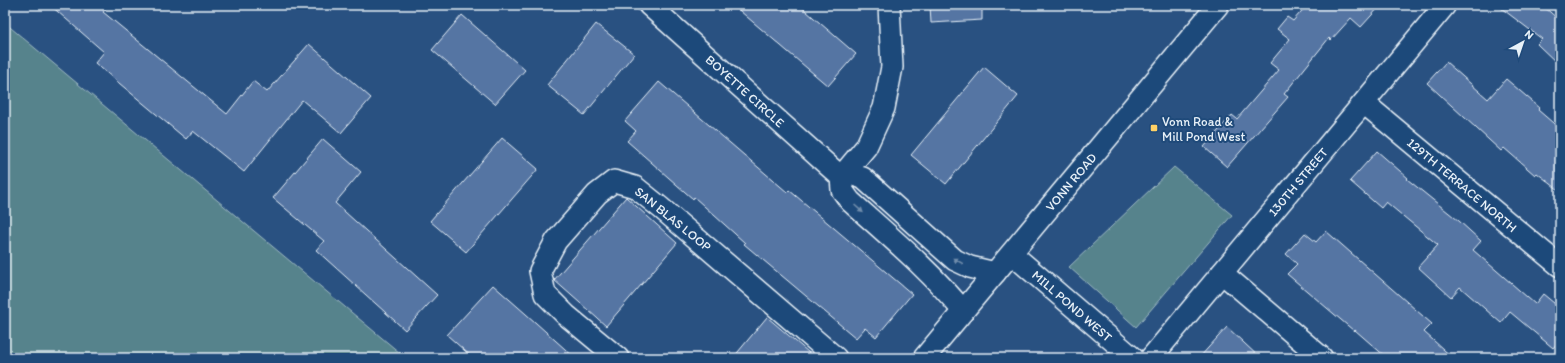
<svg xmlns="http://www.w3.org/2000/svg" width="1565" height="363" viewBox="0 0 1565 363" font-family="Itim,sans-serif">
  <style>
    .green { fill: #56838c; stroke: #9fbac2 }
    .building { fill: #5574a3; stroke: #e8f1f8 }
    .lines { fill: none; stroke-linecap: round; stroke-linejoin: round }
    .minor-casing { stroke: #e8f1f8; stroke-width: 24 }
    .minor { stroke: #1f4a7a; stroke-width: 21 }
    .oneway { fill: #6f8dac }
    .poi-dot { fill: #ffd166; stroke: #1f4a7a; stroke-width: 1.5 }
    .labels { text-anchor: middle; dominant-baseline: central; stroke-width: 4; stroke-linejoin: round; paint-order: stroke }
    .street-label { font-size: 13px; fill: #e8f1f8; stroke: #1f4a7a }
    .poi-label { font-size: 13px; fill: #e8f1f8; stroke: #1f4a7a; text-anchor: start }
  </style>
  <rect width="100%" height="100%" fill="#295181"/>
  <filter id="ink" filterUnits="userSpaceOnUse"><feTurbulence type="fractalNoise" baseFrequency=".025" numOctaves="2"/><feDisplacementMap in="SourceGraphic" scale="8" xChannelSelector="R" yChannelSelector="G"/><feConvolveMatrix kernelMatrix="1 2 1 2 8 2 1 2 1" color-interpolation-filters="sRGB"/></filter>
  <g filter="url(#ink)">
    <!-- green -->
    <g class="green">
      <polygon points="5,23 406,358 5,358"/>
      <polygon points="1174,167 1232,215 1136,327 1069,267"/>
    </g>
    <!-- building -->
    <g class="building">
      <polygon points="50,5 109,5 103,12 227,114 253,81 267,92 309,44 371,98 341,133 302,100 244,172 193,131 186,139 95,63 104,52"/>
      <polygon points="733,5 799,5 856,54 828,86"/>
      <polygon points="930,5 982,5 982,20 931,23"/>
      <polygon points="1307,5 1381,5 1361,27 1351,18 1331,40 1329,38 1284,94 1288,97 1227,167 1204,147 1232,115 1237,119 1279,70 1270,63 1290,39 1277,29 1287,17 1293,21"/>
      <polygon points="1497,5 1542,5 1559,20 1560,19 1560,66 1537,44 1542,39"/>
      <polygon points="462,15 525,70 495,104 432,50"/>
      <polygon points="596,24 634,54 584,115 547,85"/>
      <polygon points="1446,62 1488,99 1506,79 1540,108 1538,110 1560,129 1560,191 1537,173 1535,175 1504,148 1501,151 1427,83"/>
      <polygon points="984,67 1018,96 946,184 911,155"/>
      <polygon points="659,82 787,192 789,190 912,294 876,337 865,328 856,338 744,244 745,243 694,197 693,199 627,141 636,131 625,121"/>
      <polygon points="502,138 538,169 466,252 430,221"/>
      <polygon points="323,139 361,172 335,203 437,295 405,330 316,250 324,241 273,198"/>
      <polygon points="1377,151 1408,178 1407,179 1459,221 1481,241 1473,250 1535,304 1543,294 1560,308 1560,340 1553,348 1510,312 1501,323 1460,287 1451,297 1418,267 1438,245 1386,202 1381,208 1350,181"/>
      <polygon points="626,197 677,243 606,326 554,280"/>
      <polygon points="1326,231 1432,324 1424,332 1453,358 1387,358 1355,330 1354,331 1287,274 1297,264 1286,254 1305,233 1316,242"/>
      <polygon points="493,285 526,314 575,358 473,358 447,335"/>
      <polygon points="767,317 815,358 733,358"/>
      <polygon points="1227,327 1260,358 1199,358"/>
    </g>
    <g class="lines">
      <defs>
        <g id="minor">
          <polyline points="649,5 841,177 866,147 884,108 892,67 889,5"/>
          <polyline points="1364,103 1560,266"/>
          <polyline points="1012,254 1133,358"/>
          <polyline points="1222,273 1322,358"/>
          <path d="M 963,311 C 930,270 889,236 850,201 L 842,190 L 841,177 L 853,175 L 863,178 L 955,260 L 970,267 L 995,273"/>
          <polyline points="618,358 566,315 545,294 540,271 556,241 597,194 614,181 635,187 661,208 836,358"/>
          <polyline points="924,358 1218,5"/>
          <polyline points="1151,358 1445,5"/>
        </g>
      </defs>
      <!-- minor casing -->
      <use href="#minor" class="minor-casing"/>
      <!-- minor -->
      <use href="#minor" class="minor"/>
    </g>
    <!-- one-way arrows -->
    <defs><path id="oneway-solid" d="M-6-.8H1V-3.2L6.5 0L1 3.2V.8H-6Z"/></defs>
    <g class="oneway">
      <use href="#oneway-solid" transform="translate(859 209) rotate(42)"/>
      <use href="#oneway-solid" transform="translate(958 261) rotate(-151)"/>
    </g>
  </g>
  <!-- markers -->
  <rect class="poi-dot" x="1150" y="124" width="8" height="8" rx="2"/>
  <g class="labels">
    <!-- street labels -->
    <g class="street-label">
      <text transform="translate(745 91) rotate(42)">BOYETTE CIRCLE</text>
      <text transform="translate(1071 182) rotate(-50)">VONN ROAD</text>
      <text transform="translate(1298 182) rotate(-50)">130TH STREET</text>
      <text transform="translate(1462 185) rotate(40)">129TH TERRACE NORTH</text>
      <text transform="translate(673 219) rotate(39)">SAN BLAS LOOP</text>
      <text transform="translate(1072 306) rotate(41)">MILL POND WEST</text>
    </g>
    <!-- poi labels -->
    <g class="poi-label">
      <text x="1162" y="121">Vonn Road &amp;<tspan x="1162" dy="15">Mill Pond West</tspan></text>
    </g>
  </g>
  <!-- margin -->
  <rect width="1565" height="363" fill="none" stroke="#1f4a7a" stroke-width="20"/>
  <rect x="10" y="10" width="1545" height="343" fill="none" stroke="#e8f1f8" stroke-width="1.5" filter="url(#ink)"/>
  <!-- north arrow -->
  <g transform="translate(1523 42) rotate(40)" stroke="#1f4a7a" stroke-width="3" paint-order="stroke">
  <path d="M0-3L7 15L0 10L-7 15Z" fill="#e8f1f8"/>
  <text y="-6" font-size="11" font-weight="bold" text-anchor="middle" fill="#e8f1f8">N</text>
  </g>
</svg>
